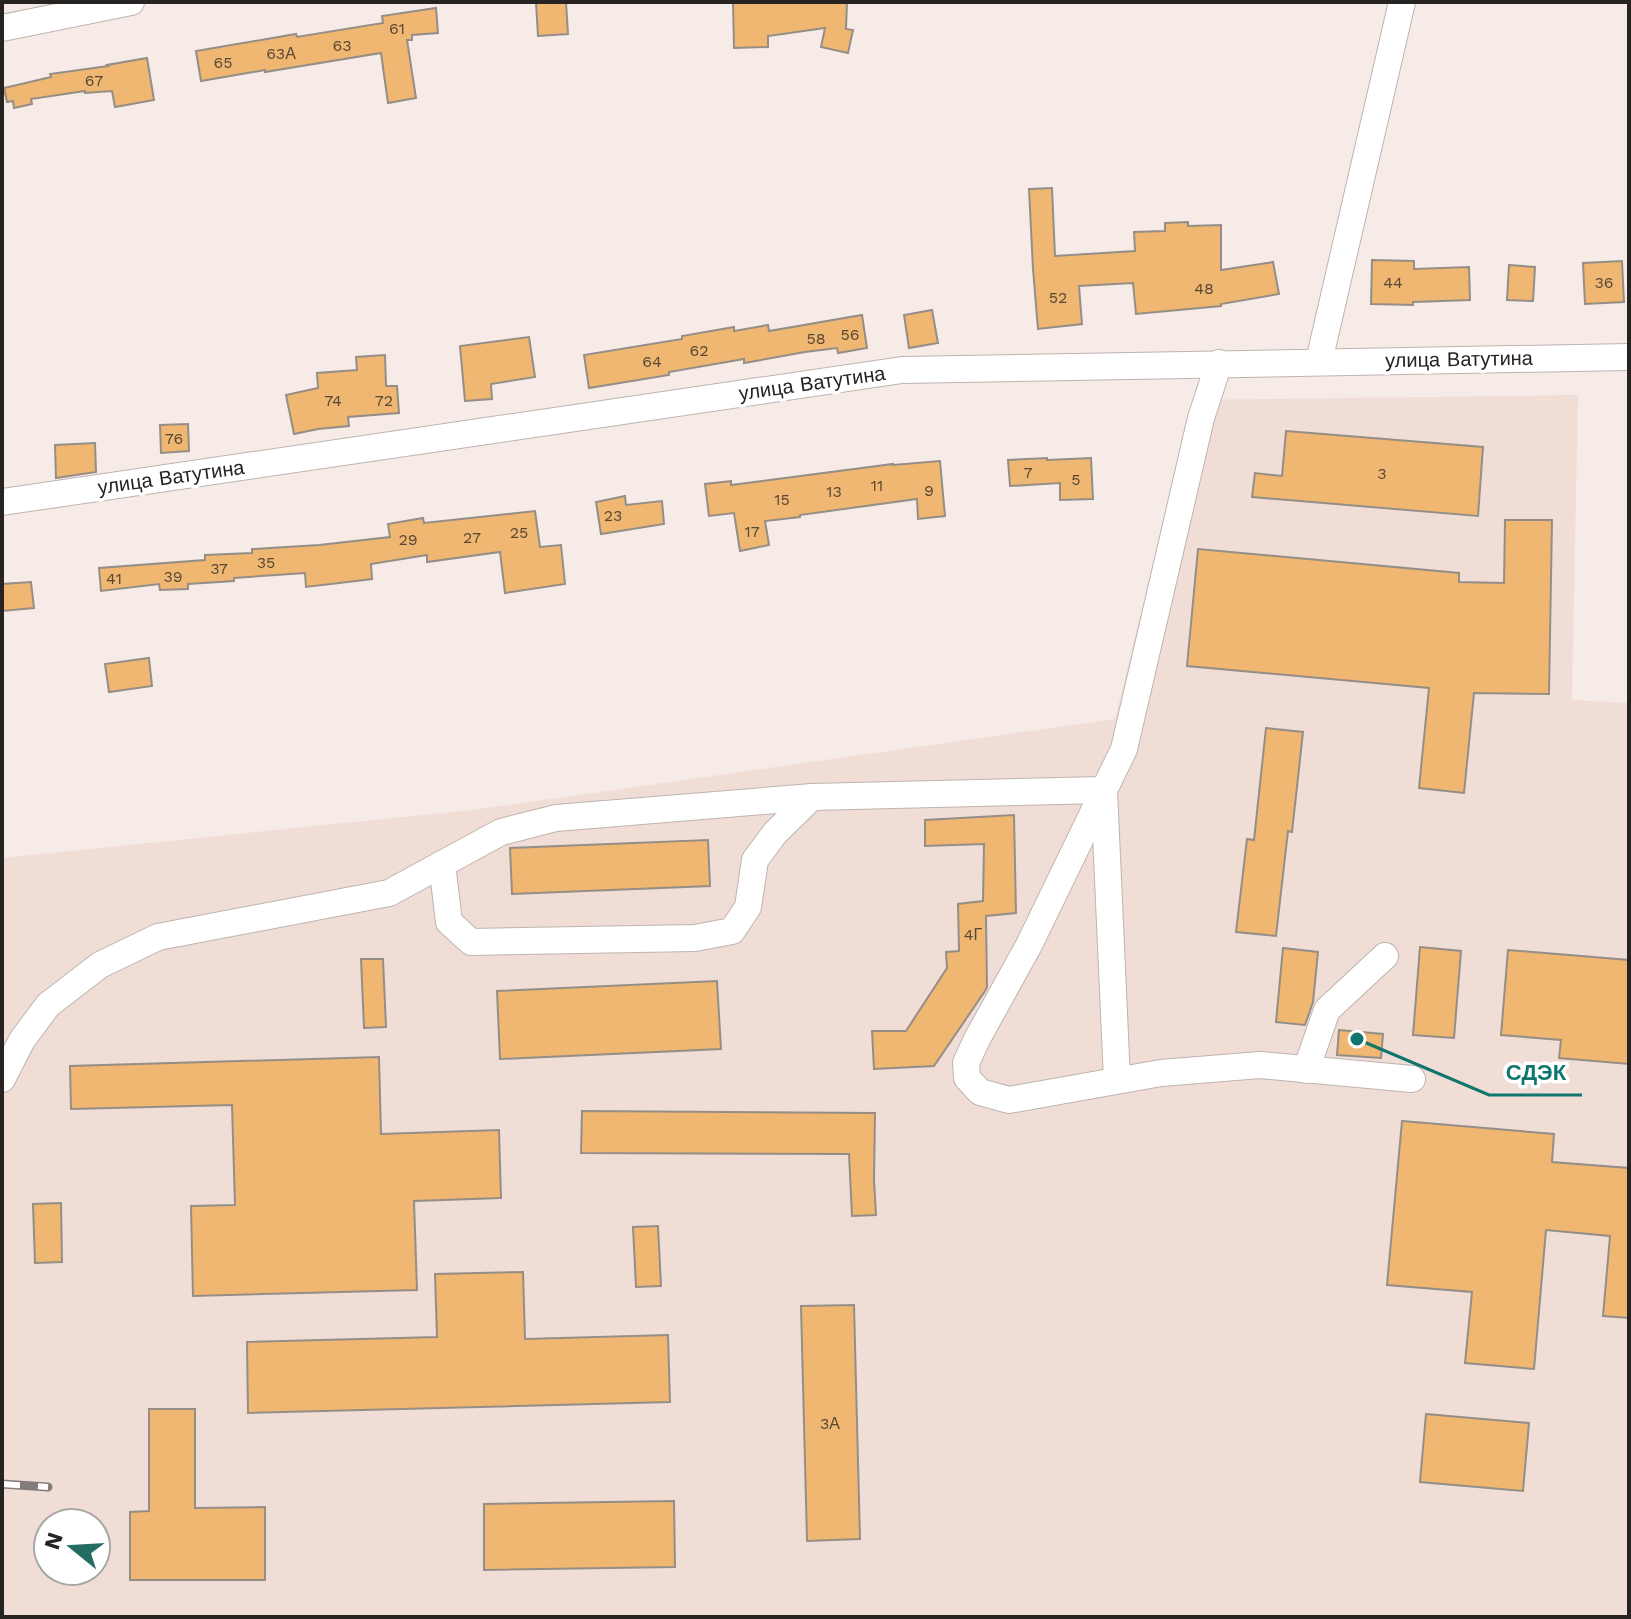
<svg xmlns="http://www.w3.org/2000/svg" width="1631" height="1619" viewBox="0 0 1631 1619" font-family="'Work Sans',sans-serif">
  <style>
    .built { fill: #f0ddd6; fill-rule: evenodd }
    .building { fill: #efb771; stroke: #958e87; stroke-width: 2 }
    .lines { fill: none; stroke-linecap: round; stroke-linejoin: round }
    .minor-casing { stroke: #beb4af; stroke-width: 28 }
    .minor { stroke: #fff; stroke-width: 26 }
    .rail-casing { stroke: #847c7a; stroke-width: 9 }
    .rail { stroke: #fff; stroke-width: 6; stroke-dasharray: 18; stroke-linecap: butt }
    .labels { text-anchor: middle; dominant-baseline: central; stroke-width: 7; stroke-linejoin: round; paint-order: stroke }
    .number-label { font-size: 16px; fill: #594835 }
    .street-label { font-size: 20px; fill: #272321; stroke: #fff }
    .leader { fill: none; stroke: #0f766e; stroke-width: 3 }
    .callout-dot { fill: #0f766e; stroke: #fff; stroke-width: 3 }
    .callout-label { font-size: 22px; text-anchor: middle; font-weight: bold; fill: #0f766e; stroke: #fff; stroke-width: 7; stroke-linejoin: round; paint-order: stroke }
  </style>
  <rect width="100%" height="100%" fill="#f6ebe7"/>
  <!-- built -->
  <path class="built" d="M 1578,395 L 1572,700 L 1629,703 L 1629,1617 L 2,1617 L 2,858 L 472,810 L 1115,719 L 1193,400 ZM 48,1523 L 96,1523 L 96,1571 L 48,1571 Z"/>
  <!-- building -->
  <g class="building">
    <polygon points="536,2 566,2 568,34 538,36"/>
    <polygon points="733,2 847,2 846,29 853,30 848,53 821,47 825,28 768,36 768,47 734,48"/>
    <polygon points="436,8 438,33 412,35 412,40 407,40 416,98 388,103 381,53 265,72 265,70 201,81 196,51 296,34 297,37 383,23 382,16"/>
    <polygon points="147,58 154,100 115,107 112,91 85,93 85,91 31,99 32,104 14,108 13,101 7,102 4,88 51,77 50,74 108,66 107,65"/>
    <polygon points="1052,188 1055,256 1135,251 1134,232 1165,231 1165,223 1188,222 1188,226 1221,225 1221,270 1273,262 1279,294 1221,304 1221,306 1136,314 1133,283 1079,286 1082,324 1038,329 1033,269 1029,189"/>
    <polygon points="1372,260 1414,261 1414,269 1469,267 1470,300 1413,302 1413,305 1371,304"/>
    <polygon points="1622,261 1624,302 1585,304 1583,263"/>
    <polygon points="1509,265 1535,267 1533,301 1507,300"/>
    <polygon points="932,310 938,343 909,348 904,315"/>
    <polygon points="862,315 867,348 838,353 837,348 805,352 744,363 744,359 669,372 669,375 589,388 584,355 682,339 682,336 734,327 734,331 768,325 769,331"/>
    <polygon points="529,337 535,377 491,384 492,399 465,401 460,346"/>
    <polygon points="385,355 386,386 397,386 399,413 348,417 349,426 318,429 294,434 286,395 318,388 317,373 357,370 356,357"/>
    <polygon points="188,424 189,451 161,453 160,425"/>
    <polygon points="1286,431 1483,447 1478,516 1252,497 1255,473 1282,476"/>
    <polygon points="95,443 96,472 56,478 55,445"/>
    <polygon points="1047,458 1047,460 1091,458 1093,499 1060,500 1060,483 1010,486 1008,460"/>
    <polygon points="940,461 945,516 918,519 917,499 800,515 800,517 765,521 769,545 740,551 734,513 709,516 705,484 731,481 731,485 893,464 893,465"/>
    <polygon points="625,496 626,505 662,501 664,524 601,534 596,502"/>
    <polygon points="535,511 540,547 561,545 565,584 505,593 500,552 427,562 427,555 371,564 372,579 306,587 305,573 234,578 234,581 188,584 188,589 160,590 159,584 101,591 99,568 205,560 205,555 252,553 252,549 319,545 390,537 388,524 423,518 424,523"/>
    <polygon points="1505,520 1552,520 1549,694 1474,693 1464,793 1419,788 1429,688 1187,666 1198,549 1459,573 1459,582 1504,583"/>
    <polygon points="31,582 34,608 2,611 2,584"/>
    <polygon points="149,658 152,686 109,692 105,664"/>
    <polygon points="1266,728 1303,732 1292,832 1288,831 1276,936 1236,932 1247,839 1254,840"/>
    <polygon points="1014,815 1016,913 986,916 987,987 985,991 934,1066 874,1069 872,1031 906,1031 947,968 946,952 959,951 958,904 983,901 984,844 925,846 925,820"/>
    <polygon points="708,840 710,886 512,894 510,848"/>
    <polygon points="1420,947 1461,951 1454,1038 1413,1035"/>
    <polygon points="1283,948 1318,952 1313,1002 1305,1025 1276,1022"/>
    <polygon points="1508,950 1629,960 1629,1064 1559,1058 1561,1040 1501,1035"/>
    <polygon points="361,959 383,959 386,1027 364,1028"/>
    <polygon points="717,981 721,1049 500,1059 497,991"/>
    <polygon points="1339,1030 1383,1034 1381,1058 1337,1055"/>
    <polygon points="379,1057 381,1134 499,1130 501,1198 414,1201 417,1290 193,1296 191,1206 235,1205 232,1105 71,1109 70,1066"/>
    <polygon points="582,1111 875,1113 874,1180 876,1215 852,1216 849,1154 581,1153"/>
    <polygon points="1402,1121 1554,1134 1552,1162 1629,1168 1629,1318 1603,1316 1610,1236 1546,1230 1534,1369 1465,1363 1472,1292 1387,1285"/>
    <polygon points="61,1203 62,1262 35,1263 33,1204"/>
    <polygon points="658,1226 661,1286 636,1287 633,1227"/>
    <polygon points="523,1272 525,1339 668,1335 670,1402 248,1413 247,1342 437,1337 435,1274"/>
    <polygon points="854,1305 860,1539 807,1541 801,1306"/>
    <polygon points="149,1409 195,1409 195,1508 265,1507 265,1580 130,1580 130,1512 149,1511"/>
    <polygon points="1426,1414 1529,1423 1523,1491 1420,1482"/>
    <polygon points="674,1501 675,1567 484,1570 484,1504"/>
  </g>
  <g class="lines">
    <defs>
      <g id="minor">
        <polyline points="2,28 131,2"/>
        <polyline points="1319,361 1402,2"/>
        <polyline points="1219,363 1201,418 1124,749 1029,945 977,1039 966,1063 967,1078 980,1092 1009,1100 1161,1073 1260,1065 1412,1079"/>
        <polyline points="2,502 902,370 1629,357"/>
        <polyline points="442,864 449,922 471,942 695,938 732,931 748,907 755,860 775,833 812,797"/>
        <polyline points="1306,1070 1327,1010 1385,956"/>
        <polyline points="2,1079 22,1040 48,1005 100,965 158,937 389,893 501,832 556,818 812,797 1104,790 1117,1080"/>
      </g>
    </defs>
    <!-- minor casing -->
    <use href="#minor" class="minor-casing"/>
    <!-- minor -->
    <use href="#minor" class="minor"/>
    <defs>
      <polyline id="rail" points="2,1484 48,1487"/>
    </defs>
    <!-- rail casing -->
    <use href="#rail" class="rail-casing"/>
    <!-- rail -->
    <use href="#rail" class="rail"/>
  </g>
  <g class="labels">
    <!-- number labels -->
    <g class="number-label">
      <text x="397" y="28">61</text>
      <text x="342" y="45">63</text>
      <text x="281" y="53">63А</text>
      <text x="223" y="62">65</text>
      <text x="94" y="80">67</text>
      <text x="1393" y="282">44</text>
      <text x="1604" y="282">36</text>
      <text x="1204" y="288">48</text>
      <text x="1058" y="297">52</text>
      <text x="850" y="334">56</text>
      <text x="816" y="338">58</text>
      <text x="699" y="350">62</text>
      <text x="652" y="361">64</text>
      <text x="333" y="400">74</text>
      <text x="384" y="400">72</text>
      <text x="174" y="438">76</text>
      <text x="1028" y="472">7</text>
      <text x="1382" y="473">3</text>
      <text x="1076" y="479">5</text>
      <text x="877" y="485">11</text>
      <text x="929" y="490">9</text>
      <text x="834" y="491">13</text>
      <text x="782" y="499">15</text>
      <text x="613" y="515">23</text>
      <text x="752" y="531">17</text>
      <text x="519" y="532">25</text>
      <text x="472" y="537">27</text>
      <text x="408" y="539">29</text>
      <text x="266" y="562">35</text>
      <text x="219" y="568">37</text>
      <text x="173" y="576">39</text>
      <text x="114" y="578">41</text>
      <text x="973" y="934">4Г</text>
      <text x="830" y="1423">3А</text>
    </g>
    <!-- street labels -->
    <g class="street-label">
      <text transform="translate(1459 359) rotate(-1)">улица Ватутина</text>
      <text transform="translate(812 383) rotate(-8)">улица Ватутина</text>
      <text transform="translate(171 477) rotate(-8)">улица Ватутина</text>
    </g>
  </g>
  <!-- callouts -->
  <path class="leader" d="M1357 1039L1489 1095H1582"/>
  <circle class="callout-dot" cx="1357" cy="1039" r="8"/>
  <g class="callout-label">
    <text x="1536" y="1080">СДЭК</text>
  </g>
  <!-- border -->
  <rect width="1631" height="1619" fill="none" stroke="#272321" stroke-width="8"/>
  <!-- north arrow -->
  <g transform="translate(72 1547) rotate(288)"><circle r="38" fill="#ffffff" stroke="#a9a7a6" stroke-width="2"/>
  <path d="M0-6L14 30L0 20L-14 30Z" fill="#256d64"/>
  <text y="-12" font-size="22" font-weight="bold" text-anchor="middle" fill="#272321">N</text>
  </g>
</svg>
